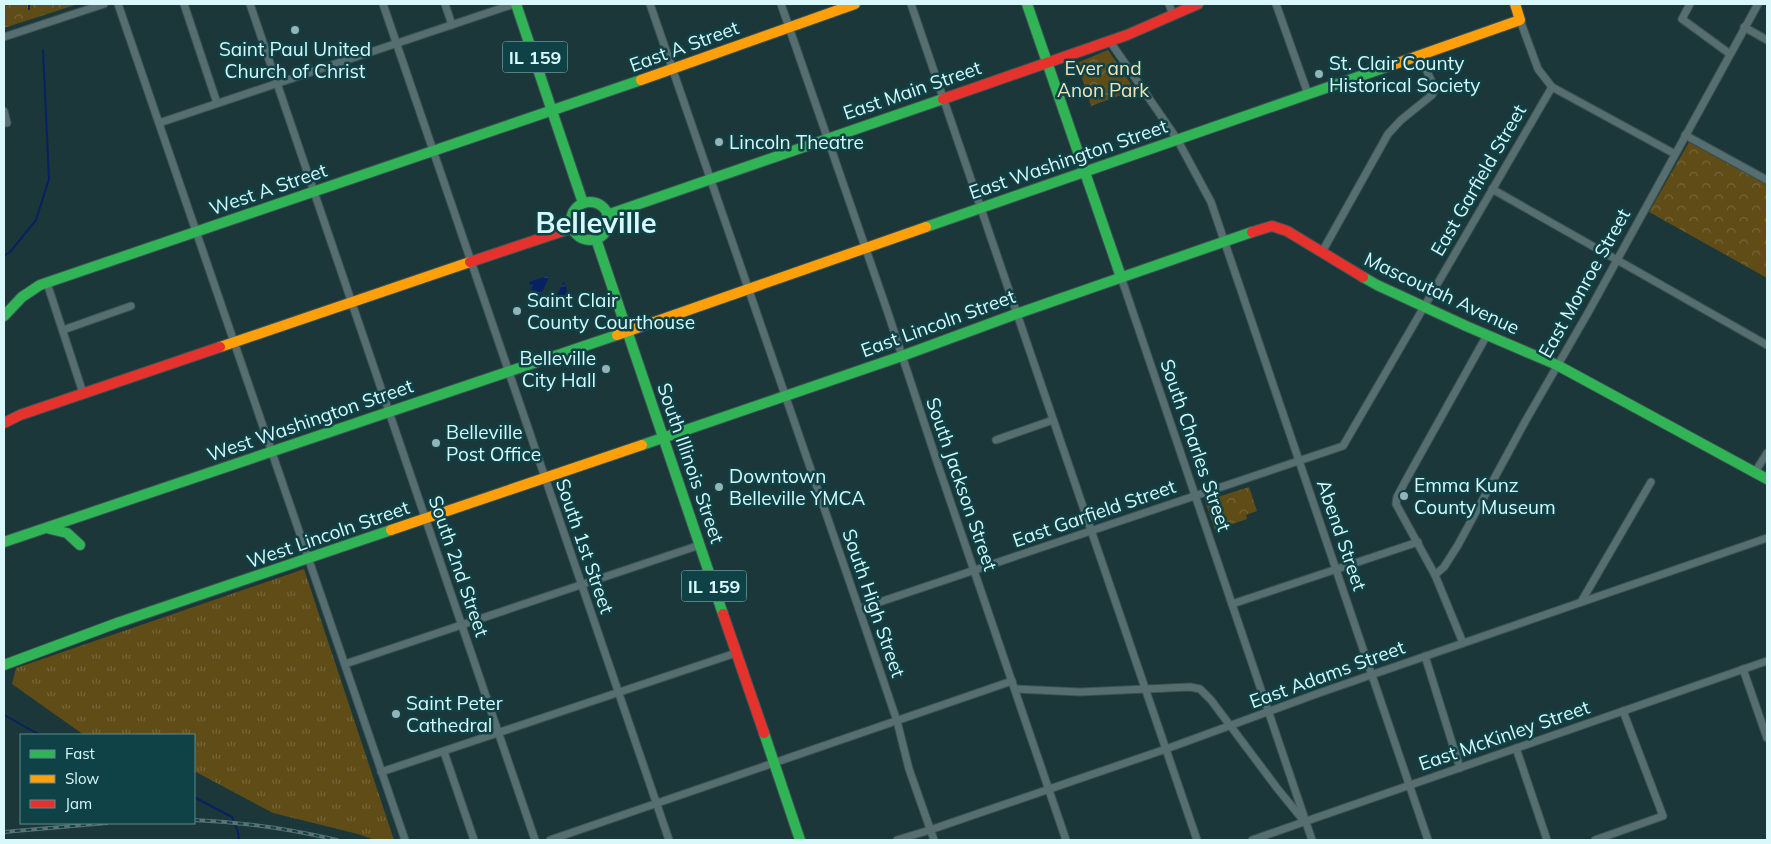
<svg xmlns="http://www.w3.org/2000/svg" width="1771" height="844" viewBox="0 0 1771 844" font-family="Mulish,sans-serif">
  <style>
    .grass { fill: url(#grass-tufts) }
    .park { fill: url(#park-crowns) }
    .water { fill: url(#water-ripples) }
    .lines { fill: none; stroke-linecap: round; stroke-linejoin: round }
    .stream { stroke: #062260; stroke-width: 2 }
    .street-casing { stroke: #3b5254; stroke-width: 9 }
    .fast-casing { stroke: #3b5254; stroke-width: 12 }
    .slow-casing { stroke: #3b5254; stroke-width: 12 }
    .jam-casing { stroke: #3b5254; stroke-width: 12 }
    .street { stroke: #576e70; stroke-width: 7 }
    .fast { stroke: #30b455; stroke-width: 10 }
    .slow { stroke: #ff9f0a; stroke-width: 10 }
    .jam { stroke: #e5322d; stroke-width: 10 }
    .rail-casing { stroke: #5b7172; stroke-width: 4 }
    .rail { stroke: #0e4246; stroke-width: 2; stroke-dasharray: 5.5; stroke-linecap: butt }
    .poi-dot { fill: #96b4b7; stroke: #0e4246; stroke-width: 2 }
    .labels { text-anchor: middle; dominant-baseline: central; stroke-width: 5; stroke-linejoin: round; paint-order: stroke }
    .shield { fill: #0e4246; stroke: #9bc1c5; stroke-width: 1 }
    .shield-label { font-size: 18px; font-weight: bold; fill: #d8f8fb }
    .street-label { font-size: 19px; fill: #d8f8fb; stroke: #0e4246 }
    .poi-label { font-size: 19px; fill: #d8f8fb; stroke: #0e4246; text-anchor: start }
    .park-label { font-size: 19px; fill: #f9e2b6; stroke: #0e4246 }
    .town-label { font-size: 29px; font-weight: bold; fill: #d8f8fb; stroke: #0e4246 }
  </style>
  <defs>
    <pattern id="grass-tufts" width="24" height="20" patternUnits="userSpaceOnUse" patternTransform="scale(1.25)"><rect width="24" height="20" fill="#5f4c17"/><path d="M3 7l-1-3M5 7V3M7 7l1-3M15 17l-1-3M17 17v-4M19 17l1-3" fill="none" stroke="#75673a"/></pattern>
    <pattern id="park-crowns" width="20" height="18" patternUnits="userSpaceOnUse" patternTransform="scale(1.25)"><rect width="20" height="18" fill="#5f4c17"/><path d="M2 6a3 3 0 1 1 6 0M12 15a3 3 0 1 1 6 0" fill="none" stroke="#75673a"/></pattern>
    <pattern id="water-ripples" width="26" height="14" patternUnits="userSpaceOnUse" patternTransform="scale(1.25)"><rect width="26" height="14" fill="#062260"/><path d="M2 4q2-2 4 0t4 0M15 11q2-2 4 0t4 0" fill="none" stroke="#2a4378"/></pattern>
  </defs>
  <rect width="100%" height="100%" fill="#1b3739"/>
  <!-- grass -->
  <polygon class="grass" points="304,569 394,840 375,840 358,834 273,813 194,771 194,735 84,735 12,684 16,668"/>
  <!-- park -->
  <g class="park">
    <polygon points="4,4 78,4 4,28"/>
    <polygon points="1108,50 1135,90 1091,106 1077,63"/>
    <polygon points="1689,142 1767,185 1767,278 1649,212"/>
    <polygon points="1249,487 1257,511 1246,515 1247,519 1215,530 1205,501"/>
  </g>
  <!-- water -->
  <g class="water">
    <polygon points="550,275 537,303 529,282"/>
    <polygon points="564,281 571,303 550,310"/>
  </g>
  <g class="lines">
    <!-- stream -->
    <g class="stream">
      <polyline points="29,4 29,9"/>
      <polyline points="4,256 10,252 36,220 49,179 43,50"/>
      <polyline points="4,715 40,735"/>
      <polyline points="194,797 232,817 238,832 239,840"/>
    </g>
    <defs>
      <g id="street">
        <polyline points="118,4 405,840"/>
        <polyline points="184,4 217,103"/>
        <polyline points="250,4 535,840"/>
        <polyline points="383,4 669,840"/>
        <polyline points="445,4 452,25"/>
        <polyline points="650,4 859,609 897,721 909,769 934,840"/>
        <polyline points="781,4 888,313 939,468 1066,840"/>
        <polyline points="911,4 1197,840"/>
        <polyline points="1169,4 1173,15"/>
        <polyline points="1276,4 1308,94"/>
        <polyline points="1690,4 1682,19 1730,54"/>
        <polyline points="1520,20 1538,69 1552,87 1675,154"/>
        <polyline points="1744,27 1767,40"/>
        <polyline points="4,37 104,4"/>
        <polyline points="1109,40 1177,139 1211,202 1428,840"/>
        <polyline points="4,111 7,123"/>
        <polyline points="159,123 514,4"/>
        <polyline points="1685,135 1767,180"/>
        <polyline points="1492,189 1767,345"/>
        <polyline points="1322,252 1388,134 1401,120 1432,95 1435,90 1434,86 1419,55"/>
        <polyline points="1121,277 1312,840"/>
        <polyline points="47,283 83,393"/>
        <polyline points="63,330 131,306"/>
        <polyline points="996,440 1053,420"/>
        <polyline points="1755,472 1767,453"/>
        <polyline points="1435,575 1444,567 1458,545 1526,420 1589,311 1758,4"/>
        <polyline points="1581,602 1651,482"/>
        <polyline points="1232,604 1418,542"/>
        <polyline points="859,609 1343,446 1552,87"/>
        <polyline points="1463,643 1435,575 1396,504 1397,497 1406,480 1487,335"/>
        <polyline points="1425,656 1460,768"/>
        <polyline points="345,664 700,545"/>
        <polyline points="1743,669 1767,738"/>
        <polyline points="1015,689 1080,692 1190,687 1200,689 1211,700 1277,788 1303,820"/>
        <polyline points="1516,748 1547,840"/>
        <polyline points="444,752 474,840"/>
        <polyline points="381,772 736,653"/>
        <polyline points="550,840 1012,681"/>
        <polyline points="897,840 930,830 1166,749 1319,693 1767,538"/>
        <polyline points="1252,840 1767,661"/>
        <polyline points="1595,840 1663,816 1623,711"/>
      </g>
      <g id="fast">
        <polyline points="516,4 583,203"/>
        <polyline points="1027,4 1121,277"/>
        <circle cx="590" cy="221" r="19"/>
        <polyline points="607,215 943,99"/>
        <polyline points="926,227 1395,64"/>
        <polyline points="596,239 723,614"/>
        <polyline points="1363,277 1377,285 1466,326 1557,365 1767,479"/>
        <polyline points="4,316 22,297 40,285 641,80"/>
        <polyline points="642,445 902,356 1016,314 1252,232"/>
        <polyline points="50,529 67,533 80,545"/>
        <polyline points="4,542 617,335"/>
        <polyline points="4,665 117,623 391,530"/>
        <polyline points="764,733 800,840"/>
      </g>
      <g id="slow">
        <polyline points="1395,64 1520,20 1515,4"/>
        <polyline points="641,80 855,4"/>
        <polyline points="617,335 926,227"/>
        <polyline points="220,347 470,262"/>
        <polyline points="391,530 642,445"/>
      </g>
      <g id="jam">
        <polyline points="943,99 1127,35 1198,4"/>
        <polyline points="1252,232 1272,226 1287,231 1363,277"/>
        <polyline points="470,262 572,228"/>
        <polyline points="4,423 20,415 220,347"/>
        <polyline points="723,614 764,733"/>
      </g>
    </defs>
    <!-- street casing -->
    <use href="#street" class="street-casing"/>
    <!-- fast casing -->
    <use href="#fast" class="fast-casing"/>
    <!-- slow casing -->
    <use href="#slow" class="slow-casing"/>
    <!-- jam casing -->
    <use href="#jam" class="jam-casing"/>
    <!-- street -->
    <use href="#street" class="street"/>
    <!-- fast -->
    <use href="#fast" class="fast"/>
    <!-- slow -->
    <use href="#slow" class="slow"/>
    <!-- jam -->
    <use href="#jam" class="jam"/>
    <defs>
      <g id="rail">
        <path d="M 194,820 C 242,822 290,829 337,840"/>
        <polyline points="4,832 107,823"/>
      </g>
    </defs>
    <!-- rail casing -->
    <use href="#rail" class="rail-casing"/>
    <!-- rail -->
    <use href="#rail" class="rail"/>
  </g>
  <!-- markers -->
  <g class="poi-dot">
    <circle cx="295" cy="30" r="5"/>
    <circle cx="1319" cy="74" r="5"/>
    <circle cx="719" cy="142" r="5"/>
    <circle cx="517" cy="311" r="5"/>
    <circle cx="606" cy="369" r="5"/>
    <circle cx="436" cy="443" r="5"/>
    <circle cx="719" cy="487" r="5"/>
    <circle cx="1404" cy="496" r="5"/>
    <circle cx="396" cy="714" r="5"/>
  </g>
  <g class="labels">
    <!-- shield labels -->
    <g class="shield">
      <rect x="502.5" y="41.5" width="65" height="31" rx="4"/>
      <rect x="681.5" y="570.5" width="65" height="31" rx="4"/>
    </g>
    <g class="shield-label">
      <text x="535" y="57">IL 159</text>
      <text x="714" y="586">IL 159</text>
    </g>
    <!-- street labels -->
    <g class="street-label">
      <text transform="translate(684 46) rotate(-20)">East A Street</text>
      <text transform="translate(912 90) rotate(-19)">East Main Street</text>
      <text transform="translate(1068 159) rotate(-19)">East Washington Street</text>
      <text transform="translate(1478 180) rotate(-60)">East Garfield Street</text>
      <text transform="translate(268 189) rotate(-19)">West A Street</text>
      <text transform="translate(1584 283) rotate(-61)">East Monroe Street</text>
      <text transform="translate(1442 293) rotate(25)">Mascoutah Avenue</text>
      <text transform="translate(938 323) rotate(-20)">East Lincoln Street</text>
      <text transform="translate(310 420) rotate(-19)">West Washington Street</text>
      <text transform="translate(1196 445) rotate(71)">South Charles Street</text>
      <text transform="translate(691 463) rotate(71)">South Illinois Street</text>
      <text transform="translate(962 484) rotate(71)">South Jackson Street</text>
      <text transform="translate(1094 513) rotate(-19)">East Garfield Street</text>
      <text transform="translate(328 534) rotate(-19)">West Lincoln Street</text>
      <text transform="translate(1342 535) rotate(71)">Abend Street</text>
      <text transform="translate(585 546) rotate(71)">South 1st Street</text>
      <text transform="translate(459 566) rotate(71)">South 2nd Street</text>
      <text transform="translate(874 603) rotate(71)">South High Street</text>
      <text transform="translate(1327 674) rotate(-20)">East Adams Street</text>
      <text transform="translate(1504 735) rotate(-19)">East McKinley Street</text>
    </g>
    <!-- poi labels -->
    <g class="poi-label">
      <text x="295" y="49" text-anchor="middle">Saint Paul United<tspan x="295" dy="22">Church of Christ</tspan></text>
      <text x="1329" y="63">St. Clair County<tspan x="1329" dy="22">Historical Society</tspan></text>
      <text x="729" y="142">Lincoln Theatre</text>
      <text x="527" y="300">Saint Clair<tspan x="527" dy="22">County Courthouse</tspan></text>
      <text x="596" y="358" text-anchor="end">Belleville<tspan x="596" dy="22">City Hall</tspan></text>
      <text x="446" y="432">Belleville<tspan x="446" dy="22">Post Office</tspan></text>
      <text x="729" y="476">Downtown<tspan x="729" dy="22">Belleville YMCA</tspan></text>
      <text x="1414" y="485">Emma Kunz<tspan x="1414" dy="22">County Museum</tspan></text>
      <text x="406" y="703">Saint Peter<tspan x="406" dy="22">Cathedral</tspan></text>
    </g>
    <!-- park labels -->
    <g class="park-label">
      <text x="1103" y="68">Ever and<tspan x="1103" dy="22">Anon Park</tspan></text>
    </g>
    <!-- town labels -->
    <g class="town-label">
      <text x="596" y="222">Belleville</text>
    </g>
  </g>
  <!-- border -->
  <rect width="1771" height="844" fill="none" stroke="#d8f8fb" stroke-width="10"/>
  <!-- legend -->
  <rect x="20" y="734" width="175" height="90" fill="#0e4246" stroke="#5f8b8e"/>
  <rect x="30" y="750" width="25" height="8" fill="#30b455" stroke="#5f8b8e"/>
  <text x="65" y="759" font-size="15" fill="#d8f8fb">Fast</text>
  <rect x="30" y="775" width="25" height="8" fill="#ff9f0a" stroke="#5f8b8e"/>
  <text x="65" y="784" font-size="15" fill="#d8f8fb">Slow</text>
  <rect x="30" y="800" width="25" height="8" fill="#e5322d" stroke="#5f8b8e"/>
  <text x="65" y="809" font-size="15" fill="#d8f8fb">Jam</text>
</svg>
